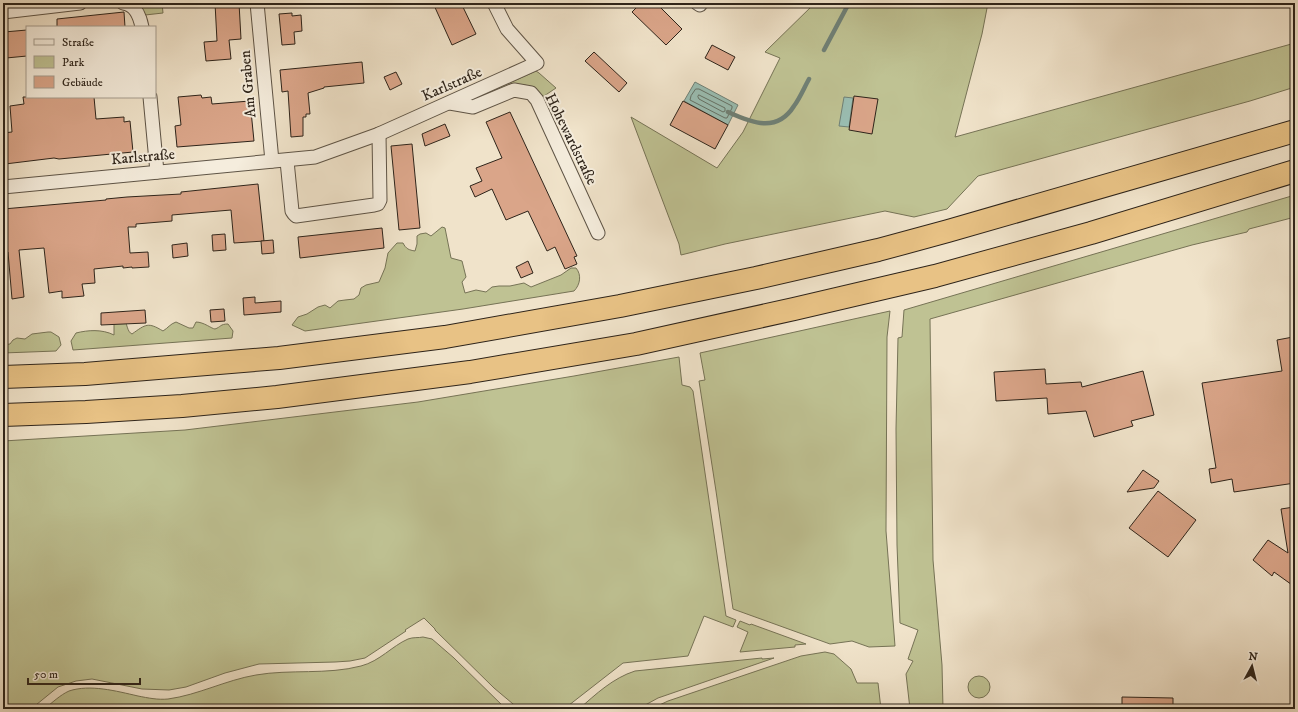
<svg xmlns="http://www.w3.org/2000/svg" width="1298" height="712" viewBox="0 0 1298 712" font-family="'IM FELL DW Pica',serif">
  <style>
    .green { fill: #bfc293; stroke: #767356 }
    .water { fill: #9abeb3; stroke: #6f8076 }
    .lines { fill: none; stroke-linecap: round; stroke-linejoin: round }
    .shore { stroke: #647166; stroke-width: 1 }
    .stream { stroke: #6f8076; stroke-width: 4.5 }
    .building { fill: #daa589; stroke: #2e241a }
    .street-casing { stroke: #5e5446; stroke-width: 15 }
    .highway-casing { stroke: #2e241a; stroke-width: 24 }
    .street { stroke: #f5eddd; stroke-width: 13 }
    .highway { stroke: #e8c285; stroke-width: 22 }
    .labels { text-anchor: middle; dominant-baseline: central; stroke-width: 4; stroke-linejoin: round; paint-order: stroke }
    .street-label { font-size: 15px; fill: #2e241a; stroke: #f5eddd }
  </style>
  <rect width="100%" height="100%" fill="#f0e3ca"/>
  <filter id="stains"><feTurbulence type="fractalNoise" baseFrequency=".005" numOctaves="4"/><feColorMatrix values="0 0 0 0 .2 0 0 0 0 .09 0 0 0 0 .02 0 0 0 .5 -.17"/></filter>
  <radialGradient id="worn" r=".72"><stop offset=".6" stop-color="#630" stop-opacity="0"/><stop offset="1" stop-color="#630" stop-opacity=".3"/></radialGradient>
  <!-- green -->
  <g class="green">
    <polygon points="138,3 162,3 163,13 145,15"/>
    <polygon points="815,3 988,3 982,34 955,137 1295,43 1295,87 1250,101 978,176 947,209 914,217 885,211 725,244 681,255 679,244 631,117 717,168 743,132 780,58 765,52"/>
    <path d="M 536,71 L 539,73 L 556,88 L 541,98 C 536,91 533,86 524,85 L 478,101 L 476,98 Z"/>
    <polygon points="1295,195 1295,217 1249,229 1247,232 1192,245 930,319 933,560 942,665 943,709 910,709 906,674 913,661 908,659 918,630 900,623 897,545 896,429 898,338 902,337 904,310"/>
    <path d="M 442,227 L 445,228 L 451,258 L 462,261 L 466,277 L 462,282 L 465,293 L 476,290 L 486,292 L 492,287 L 499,286 L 510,286 L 524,283 L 531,287 L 561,275 L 571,268 L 576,268 C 582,275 580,285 574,291 L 463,309 L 305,331 L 292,325 L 298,317 L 307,314 L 318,307 L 325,305 L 330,308 L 338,301 L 345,300 L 354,299 L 359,295 L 361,288 L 366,285 L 379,282 L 385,268 L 388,253 L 397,243 L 403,243 C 406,249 409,250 415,251 L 417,244 L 417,236 L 420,234 L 426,233 L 431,236 Z"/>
    <polygon points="890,311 887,337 886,531 895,646 869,647 852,641 830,644 733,609 716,491 699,381 705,380 700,353"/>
    <path d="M 124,318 C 127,323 127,332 132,334 C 146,324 148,322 163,331 C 168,328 170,324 176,322 L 189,328 L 193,328 L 196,322 C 204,322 212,329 215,329 C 221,327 220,324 228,324 L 233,331 L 232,338 L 73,350 L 71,341 L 76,333 C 88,330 102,329 114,335 L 114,323 Z"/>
    <polygon points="48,332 51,332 59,337 61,345 56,351 3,353 3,345 10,344 13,340 17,338 25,339 32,334"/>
    <polygon points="679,357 682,385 690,387 693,391 726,616 736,620 733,627 704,616 688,656 623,663 564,709 519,709 494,688 435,630 435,629 424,618 405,630 406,631 365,658 350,661 335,662 259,664 225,673 186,687 169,690 142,689 92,679 76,681 58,687 31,709 3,709 3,441 185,430 418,402 574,376"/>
    <polygon points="740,621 750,625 751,624 806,644 795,645 795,647 740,652 748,632 737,627"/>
    <path d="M 423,637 L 432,639 L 454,658 L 506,709 L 44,709 C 52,703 60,695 69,691 C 90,684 116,691 138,696 C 148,698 158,700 168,699 C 198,695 226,680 256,675 C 290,669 327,675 361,666 C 380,661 392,646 408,639 C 413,637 419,638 423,637 Z"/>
    <polygon points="825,652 834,654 851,669 857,683 878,683 881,709 651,709 668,701 801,656"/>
    <path d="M 762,658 L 762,659 L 774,658 L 658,698 L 638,709 L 579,709 C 596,694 613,678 635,671 Z"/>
    <circle cx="979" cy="687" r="11"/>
  </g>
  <!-- water -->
  <g class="water">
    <polygon points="695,82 738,105 728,125 684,101"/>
    <polygon points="844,97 853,98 849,127 839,126"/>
  </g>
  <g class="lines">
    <!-- shore -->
    <g class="shore">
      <polygon points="696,89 699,89 732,106 732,108 727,118 725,118 690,100 691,96"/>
      <polygon points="699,95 725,108 725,111 723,112 699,99 698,97"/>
    </g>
    <!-- stream -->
    <g class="stream">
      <polyline points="824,50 849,3"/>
      <path d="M 728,112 C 752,123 777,133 794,106 C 800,98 804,88 809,79"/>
    </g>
  </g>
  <!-- building -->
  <g class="building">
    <polygon points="215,3 239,3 241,39 229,40 231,59 206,61 204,42 217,41"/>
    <polygon points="433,3 461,3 476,34 452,45"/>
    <polygon points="641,3 656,3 682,29 666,45 632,12"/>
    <polygon points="124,12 125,27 57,27 57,19"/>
    <polygon points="292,13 292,16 301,15 302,31 294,32 295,44 282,45 279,14"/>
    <polygon points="27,30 27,56 6,58 4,32"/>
    <polygon points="712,45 735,57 728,70 705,58"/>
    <polygon points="594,52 627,83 619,92 585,61"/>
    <polygon points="362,62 364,83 324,87 324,88 308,93 310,114 306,114 306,117 303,117 303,136 291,137 288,91 282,92 280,70"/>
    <polygon points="396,72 402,84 390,90 384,77"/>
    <polygon points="201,95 202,98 211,97 212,104 250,101 254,141 177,147 175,126 181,125 178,97"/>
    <polygon points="854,96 878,99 872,134 849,130"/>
    <polygon points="23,97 94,97 96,119 124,117 124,122 130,121 133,152 59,159 54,158 5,164 5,163 3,163 3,133 12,132 10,106 24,104"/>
    <polygon points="683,101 728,125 715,149 670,125"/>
    <polygon points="510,112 577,256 574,257 577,264 565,269 555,247 547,251 528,211 506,220 492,189 475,197 470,186 482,181 476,168 502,158 486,122"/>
    <polygon points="445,124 450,136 425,146 422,134"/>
    <polygon points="412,144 420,228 399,230 391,146"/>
    <polygon points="258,184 264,241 234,243 231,210 172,215 172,221 136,224 136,227 128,227 130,253 148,252 149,267 132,268 132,267 123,268 123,266 94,269 95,283 82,284 84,296 62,298 62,291 49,293 44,248 19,250 24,297 12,299 8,252 3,253 3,209 106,200 106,199 127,197 181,194 181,192"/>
    <polygon points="382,228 384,248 300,258 298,237"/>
    <polygon points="225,234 226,250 213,251 212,235"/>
    <polygon points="273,240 274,253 262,254 261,241"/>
    <polygon points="187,243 188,256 173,258 172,245"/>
    <polygon points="528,261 533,273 521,278 516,267"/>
    <polygon points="255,297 255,303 281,301 281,312 244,315 243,298"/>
    <polygon points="224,309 225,321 211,322 210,310"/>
    <polygon points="145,310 146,323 101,325 101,313"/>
    <polygon points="1293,337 1295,352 1295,483 1234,492 1232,479 1211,483 1209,469 1216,468 1202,383 1282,371 1277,340"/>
    <polygon points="1045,369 1046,384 1081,382 1082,387 1143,371 1154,415 1131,421 1133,426 1094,437 1086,411 1048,414 1047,398 996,401 994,372"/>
    <polygon points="1143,470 1159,481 1154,488 1127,492"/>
    <polygon points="1158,491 1196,520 1168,557 1129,528"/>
    <polygon points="1294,507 1295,516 1295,554 1290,555 1295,558 1295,587 1274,572 1272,576 1253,560 1268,540 1288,553 1281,509"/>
    <polygon points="1122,697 1173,698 1173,709 1122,709"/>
  </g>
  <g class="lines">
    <defs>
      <g id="street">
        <path d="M 123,3 C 135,4 140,17 142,27"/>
        <polyline points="257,3 272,161"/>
        <polyline points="697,3 700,5"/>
        <polyline points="3,12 80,3"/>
        <polyline points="150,97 157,172"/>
        <polyline points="450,103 473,107 514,90 531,93 537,100 598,233"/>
        <polyline points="287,161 292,211 294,214 296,216 374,205 378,204 380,200 379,134"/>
        <polyline points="3,187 315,157 379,134 537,63 507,29 494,3"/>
      </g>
      <g id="highway">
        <polyline points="3,377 85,374 279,358 445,337 620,306 756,278 878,250 948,231 1295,131"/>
        <polyline points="3,415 86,412 182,406 277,397 470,372 636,344 794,309 935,276 1091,233 1295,171"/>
      </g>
    </defs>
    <!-- street casing -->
    <use href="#street" class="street-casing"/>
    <!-- highway casing -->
    <use href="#highway" class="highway-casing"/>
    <!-- street -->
    <use href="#street" class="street"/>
    <!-- highway -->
    <use href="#highway" class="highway"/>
  </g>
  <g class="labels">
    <!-- street labels -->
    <g class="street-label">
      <text transform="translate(248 84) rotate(-95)">Am Graben</text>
      <text transform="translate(452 84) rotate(-24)">Karlstraße</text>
      <text transform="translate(571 139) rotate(64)">Hohewardstraße</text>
      <text transform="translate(143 157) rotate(-5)">Karlstraße</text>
    </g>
  </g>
  <!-- margin -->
  <rect width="1298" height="712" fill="none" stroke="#f0e3ca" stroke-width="16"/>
  <rect x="4" y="4" width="1290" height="704" fill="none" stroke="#2e241a" stroke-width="2"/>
  <rect x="8" y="8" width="1282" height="696" fill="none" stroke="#2e241a"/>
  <!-- legend -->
  <rect x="26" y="26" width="130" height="72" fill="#f5eddd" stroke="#a59d8f"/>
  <rect x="34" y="39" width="20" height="6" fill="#f5eddd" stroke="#a59d8f"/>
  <text x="62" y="46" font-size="12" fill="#2e241a">Straße</text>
  <rect x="34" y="56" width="20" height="12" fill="#bfc293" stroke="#a59d8f"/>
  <text x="62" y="66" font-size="12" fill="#2e241a">Park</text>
  <rect x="34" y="76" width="20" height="12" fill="#daa589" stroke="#a59d8f"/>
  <text x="62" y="86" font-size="12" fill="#2e241a">Gebäude</text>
  <!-- north arrow -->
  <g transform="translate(1252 666) rotate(7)" stroke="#f5eddd" stroke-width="3" paint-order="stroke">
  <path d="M0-3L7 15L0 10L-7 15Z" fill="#2e241a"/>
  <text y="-6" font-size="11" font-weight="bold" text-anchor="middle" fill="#2e241a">N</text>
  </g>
  <!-- scale -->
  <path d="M28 678v6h112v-6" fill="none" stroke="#2e241a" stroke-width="2"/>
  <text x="34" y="678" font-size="12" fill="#2e241a" stroke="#f5eddd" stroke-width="3" paint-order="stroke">50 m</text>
  <rect width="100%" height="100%" filter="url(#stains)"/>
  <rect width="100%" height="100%" fill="url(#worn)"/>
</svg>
